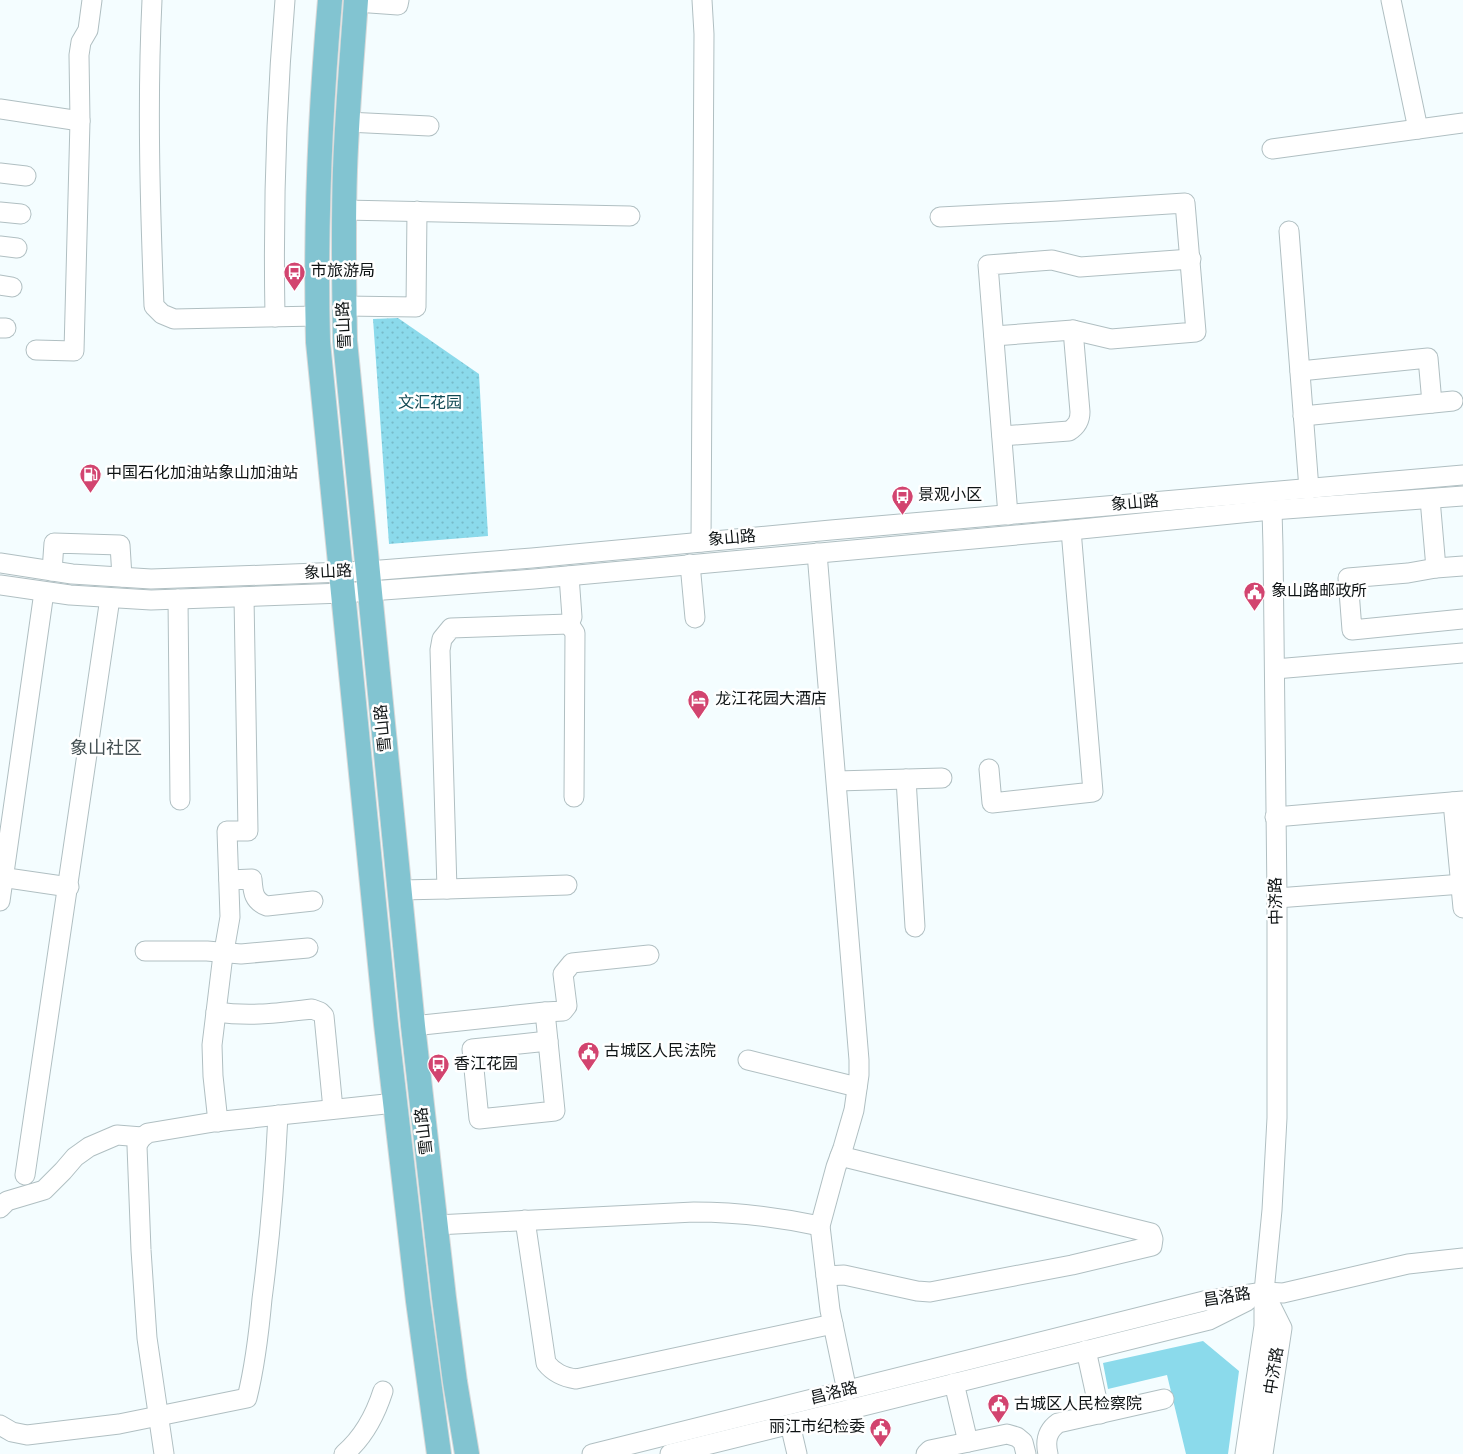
<svg xmlns="http://www.w3.org/2000/svg" width="1463" height="1454" viewBox="0 0 1463 1454" font-family="Overpass,'Noto Sans SC',sans-serif">
  <style>
    .grass { fill: #8bdaeb }
    .park { fill: url(#park-dots) }
    .lines { fill: none; stroke-linecap: round; stroke-linejoin: round }
    .minor-casing { stroke: #b0bfc2; stroke-width: 21 }
    .major-casing { stroke: #d8d9d9; stroke-width: 26 }
    .minor { stroke: #fff; stroke-width: 19 }
    .major { stroke: #82c4d1; stroke-width: 24 }
    .labels { text-anchor: middle; dominant-baseline: central; stroke-width: 5; stroke-linejoin: round; paint-order: stroke }
    .poi-label { font-size: 16px; fill: #0e1314; stroke: #fff; text-anchor: start }
    .street-label { font-size: 16px; fill: #0e1314; stroke: #fff }
    .park-label { font-size: 16px; fill: #124953; stroke: #fff }
    .neighbourhood-label { font-size: 18px; fill: #434f52; stroke: #fff }
  </style>
  <defs>
    <pattern id="park-dots" width="8" height="8" patternUnits="userSpaceOnUse" patternTransform="scale(1.25)"><rect width="8" height="8" fill="#8bdaeb"/><path d="M2 2h.1M6 6h.1" fill="none" stroke="#77bac9" stroke-width="1.8" stroke-linecap="round"/></pattern>
  </defs>
  <rect width="100%" height="100%" fill="#f4fdff"/>
  <!-- grass -->
  <polygon class="grass" points="1203,1341 1239,1371 1228,1454 1186,1454 1167,1375 1108,1389 1103,1363"/>
  <!-- park -->
  <polygon class="park" points="398,318 479,374 488,536 389,544 373,319"/>
  <g class="lines">
    <defs>
      <g id="minor">
        <path d="M 152,0 C 147,102 150,204 154,306 L 162,314 L 174,319 L 318,316"/>
        <polyline points="1391,0 1418,129"/>
        <polyline points="356,2 398,5 399,0"/>
        <polyline points="0,109 80,121"/>
        <polyline points="347,122 429,126"/>
        <polyline points="1272,149 1463,123"/>
        <polyline points="0,173 26,176"/>
        <polyline points="344,210 630,216"/>
        <polyline points="0,212 21,214"/>
        <polyline points="940,217 1059,211 1185,203 1196,332 1111,339 1073,330 994,336"/>
        <polyline points="1289,231 1309,489"/>
        <polyline points="0,246 17,248"/>
        <polyline points="0,285 12,287"/>
        <polyline points="344,306 416,307 417,211"/>
        <path d="M 275,317 C 273,211 276,106 285,0"/>
        <polyline points="0,328 6,328"/>
        <polyline points="36,350 74,351 80,121 79,55 81,42 88,30 92,0"/>
        <polyline points="1300,371 1428,358 1432,403"/>
        <polyline points="1303,416 1453,401"/>
        <path d="M 1002,436 L 1069,431 C 1077,426 1080,421 1080,412 L 1073,330"/>
        <polyline points="1430,499 1436,568"/>
        <polyline points="1008,515 988,265 1052,260 1080,267 1191,259"/>
        <polyline points="701,542 704,34 702,0"/>
        <polyline points="817,553 859,1060 859,1075 854,1110 843,1148 836,1167 820,1226 830,1310 847,1391"/>
        <polyline points="0,563 72,574 151,579 266,575 368,571 532,558 831,530 1463,475"/>
        <polyline points="690,564 695,618"/>
        <polyline points="1463,566 1436,568 1408,573 1348,578 1352,630 1463,619"/>
        <polyline points="52,571 54,543 120,545 122,577"/>
        <polyline points="0,585 70,595 151,600 343,593 534,579 1071,530 1272,510 1463,496"/>
        <polyline points="178,599 180,800"/>
        <polyline points="569,624 575,633 574,797"/>
        <polyline points="1275,669 1463,653"/>
        <polyline points="989,769 992,803 1093,792 1071,530"/>
        <polyline points="906,779 915,927"/>
        <polyline points="837,781 942,778"/>
        <polyline points="1453,802 1463,908"/>
        <polyline points="1275,817 1463,801"/>
        <polyline points="0,877 69,887"/>
        <path d="M 229,880 L 252,879 C 253,891 253,901 267,906 L 313,901"/>
        <polyline points="447,889 567,885"/>
        <polyline points="400,890 447,889 440,650 442,639 451,628 569,624 572,617 569,576"/>
        <polyline points="1277,898 1463,884"/>
        <polyline points="0,901 44,592"/>
        <polyline points="145,951 207,951 241,954 308,948"/>
        <path d="M 216,1012 C 251,1017 277,1013 312,1009 L 320,1012 L 324,1016 L 333,1109"/>
        <polyline points="545,1012 563,1011 567,1006 563,974 572,963 649,955"/>
        <polyline points="413,1026 545,1012 548,1041"/>
        <polygon points="548,1041 555,1111 479,1119 472,1049"/>
        <polyline points="748,1060 857,1087"/>
        <polyline points="218,1122 213,1076 212,1045 222,963 230,917 227,831 248,831 244,597"/>
        <polyline points="25,1175 110,598"/>
        <polyline points="0,1208 7,1201 44,1190 63,1171 75,1157 89,1147 117,1135 142,1137"/>
        <path d="M 525,1220 L 546,1363 C 554,1373 563,1377 576,1379 L 833,1324"/>
        <path d="M 436,1225 L 694,1212 C 737,1212 778,1217 820,1226"/>
        <polyline points="826,1276 844,1275 917,1291 930,1292 1072,1265 1152,1246 1153,1239 1151,1233 840,1156"/>
        <polyline points="1086,1350 1100,1414"/>
        <polyline points="954,1383 968,1442"/>
        <polyline points="790,1424 797,1454"/>
        <path d="M 0,1425 L 12,1432 L 27,1435 L 119,1424 L 247,1398 C 255,1366 259,1332 262,1299 C 270,1238 275,1177 278,1115"/>
        <path d="M 164,1454 L 147,1338 L 141,1250 L 137,1146 C 140,1139 142,1137 148,1133 L 214,1122 L 395,1103"/>
        <path d="M 344,1454 C 364,1437 375,1416 383,1391"/>
        <polyline points="592,1454 1204,1301 1264,1292 1283,1293 1408,1264 1463,1258"/>
        <polyline points="670,1454 1209,1320 1247,1301"/>
        <polyline points="926,1454 930,1450 1007,1434 1017,1437 1023,1442 1026,1454"/>
        <path d="M 1048,1454 C 1045,1441 1047,1431 1058,1423 L 1164,1399"/>
        <polyline points="1245,1454 1264,1326 1264,1292 1272,1210 1277,1118 1277,898 1273,547 1272,510"/>
        <polyline points="1263,1454 1282,1328 1266,1296"/>
      </g>
      <g id="major">
        <path d="M 330,0 C 320,114 315,228 318,342 L 386,1024 L 418,1301 L 439,1454"/>
        <path d="M 356,0 C 352,57 347,113 345,170 C 343,227 344,284 345,341 L 413,1026 L 444,1298 L 455,1382 L 467,1454"/>
      </g>
    </defs>
    <!-- minor casing -->
    <use href="#minor" class="minor-casing"/>
    <!-- major casing -->
    <use href="#major" class="major-casing"/>
    <!-- minor -->
    <use href="#minor" class="minor"/>
    <!-- major -->
    <use href="#major" class="major"/>
  </g>
  <!-- icons -->
  <defs>
    <symbol id="bus-pin" viewBox="-11 -11 22 30"><path d="M0 17L-7.5 6A9.5 9.5 0 1 1 7.5 6Z" fill="#d2446f" stroke="#fff"/><path d="M-5-6H5V4H4V6H2V4H-2V6H-4V4H-5ZM-3.5-4V0h7V-4ZM-3.5 1.2v1.5H-2V1.2ZM2 1.2v1.5H3.5V1.2Z" fill="#fff"/></symbol>
    <symbol id="fuel-pin" viewBox="-11 -11 22 30"><path d="M0 17L-7.5 6A9.5 9.5 0 1 1 7.5 6Z" fill="#d2446f" stroke="#fff"/><path d="M-5.5-6h7V0h2V4h1.3V-2.5L3-4.5l.8-.8L6-3V5H2.5V1h-1V6h-7ZM-4.2-4.7v3.2H.2V-4.7Z" fill="#fff"/></symbol>
    <symbol id="civic-pin" viewBox="-11 -11 22 30"><path d="M0 17L-7.5 6A9.5 9.5 0 1 1 7.5 6Z" fill="#d2446f" stroke="#fff"/><path d="M-.6-6.5H3V-4.5H.6V-3L4-1V1h2V6H-6V1h2V-1L-.6-3ZM-1.2 2.5V6h2.4V2.5Z" fill="#fff"/></symbol>
    <symbol id="hotel-pin" viewBox="-11 -11 22 30"><path d="M0 17L-7.5 6A9.5 9.5 0 1 1 7.5 6Z" fill="#d2446f" stroke="#fff"/><path d="M-6-4.5h1.5V1H6V5H4.5V3h-9V5H-6ZM-4 0a1.8 1.8 0 1 1 3.6 0ZM.5 0V-2.5h3Q6-2.5 6 0Z" fill="#fff"/></symbol>
  </defs>
  <g fill-rule="evenodd">
    <use href="#bus-pin" x="282" y="260" width="25" height="34"/>
    <use href="#fuel-pin" x="78" y="462" width="25" height="34"/>
    <use href="#bus-pin" x="890" y="484" width="25" height="34"/>
    <use href="#civic-pin" x="1242" y="580" width="25" height="34"/>
    <use href="#hotel-pin" x="686" y="688" width="25" height="34"/>
    <use href="#civic-pin" x="576" y="1040" width="25" height="34"/>
    <use href="#bus-pin" x="426" y="1052" width="25" height="34"/>
    <use href="#civic-pin" x="986" y="1392" width="25" height="34"/>
    <use href="#civic-pin" x="868" y="1416" width="25" height="34"/>
  </g>
  <g class="labels">
    <!-- poi labels -->
    <g class="poi-label">
      <text x="311" y="272">市旅游局</text>
      <text x="106" y="474">中国石化加油站象山加油站</text>
      <text x="918" y="496">景观小区</text>
      <text x="1271" y="592">象山路邮政所</text>
      <text x="715" y="700">龙江花园大酒店</text>
      <text x="604" y="1052">古城区人民法院</text>
      <text x="454" y="1065">香江花园</text>
      <text x="1014" y="1405">古城区人民检察院</text>
      <text x="865" y="1428" text-anchor="end">丽江市纪检委</text>
    </g>
    <!-- street labels -->
    <g class="street-label">
      <text transform="translate(345 325) rotate(-93)">雪山路</text>
      <text transform="translate(1135 504) rotate(-5)">象山路</text>
      <text transform="translate(732 539) rotate(-5)">象山路</text>
      <text transform="translate(328 573) rotate(-3)">象山路</text>
      <text transform="translate(384 728) rotate(-96)">雪山路</text>
      <text transform="translate(1277 901) rotate(-91)">中济路</text>
      <text transform="translate(425 1131) rotate(-97)">雪山路</text>
      <text transform="translate(1227 1298) rotate(-9)">昌洛路</text>
      <text transform="translate(1275 1371) rotate(-81)">中济路</text>
      <text transform="translate(834 1394) rotate(-14)">昌洛路</text>
    </g>
    <!-- park labels -->
    <g class="park-label">
      <text x="430" y="404">文汇花园</text>
    </g>
    <!-- neighbourhood labels -->
    <g class="neighbourhood-label">
      <text x="106" y="749">象山社区</text>
    </g>
  </g>
</svg>
